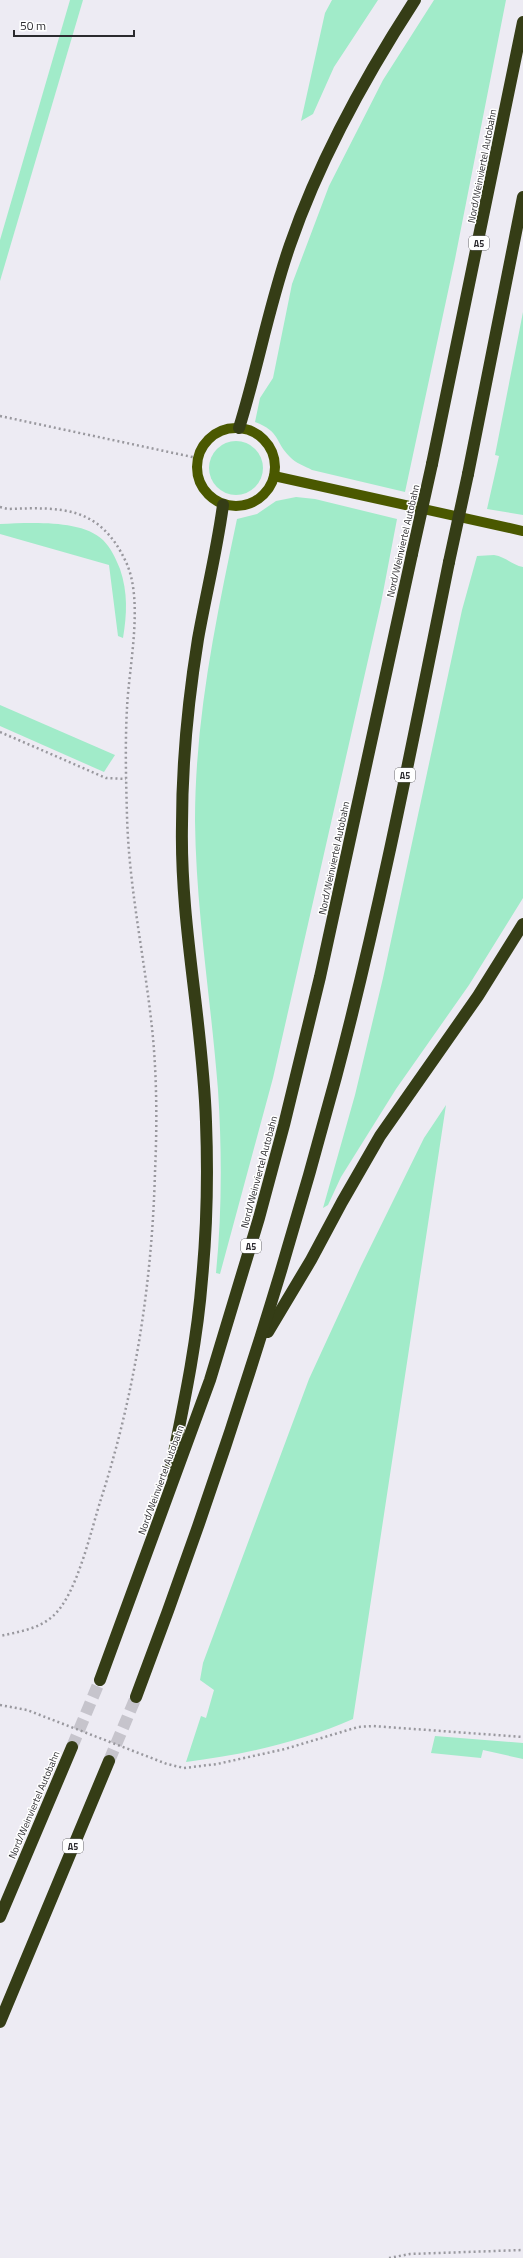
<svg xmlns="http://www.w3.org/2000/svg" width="523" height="2258" viewBox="0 0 523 2258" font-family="'Titillium Web',sans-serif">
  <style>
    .green { fill: #a1ebc9 }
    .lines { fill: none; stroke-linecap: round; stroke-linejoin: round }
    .highway-tunnel { stroke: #c6c4cc; stroke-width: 12; stroke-dasharray: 12 6; stroke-linecap: butt }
    .path { stroke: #99989e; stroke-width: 2.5; stroke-dasharray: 2 3; stroke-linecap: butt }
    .major { stroke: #4a5800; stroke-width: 10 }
    .highway { stroke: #353d16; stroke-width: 12 }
    .highway-bridge { stroke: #353d16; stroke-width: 12 }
    .labels { text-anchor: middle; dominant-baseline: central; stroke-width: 3; stroke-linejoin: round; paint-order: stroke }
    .shield { fill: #fff; stroke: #6b6a6d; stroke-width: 1 }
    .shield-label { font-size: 9px; font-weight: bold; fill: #2b2a2e }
    .street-label { font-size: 10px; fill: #2b2a2e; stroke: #fff }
  </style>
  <rect width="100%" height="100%" fill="#edebf3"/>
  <!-- green -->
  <g class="green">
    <polygon points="70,0 83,0 0,281 0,240"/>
    <polygon points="332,0 378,0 334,67 313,114 301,121 325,13"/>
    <path d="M 434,0 L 506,0 L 455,259 L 405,492 L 312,470 C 305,466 295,463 290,457 C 274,441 281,432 255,422 L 260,398 L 273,378 L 292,284 L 329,186 L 383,80 Z"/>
    <polygon points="523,312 523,515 487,509 499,456 495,455"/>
    <circle cx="236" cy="468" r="27"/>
    <path d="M 296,497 L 315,499 L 397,519 L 381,603 L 273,1078 L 220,1274 L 216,1273 C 222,1213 222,1151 218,1090 C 211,1000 196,911 195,821 C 195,718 216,619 237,519 L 257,514 L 276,501 Z"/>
    <path d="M 0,524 C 29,523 81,519 103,540 C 111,548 116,559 120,569 C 128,593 127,614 123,638 L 118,636 L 109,565 L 0,534 Z"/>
    <path d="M 494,555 C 506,557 512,565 523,567 L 523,898 L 469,985 L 396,1089 L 341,1177 L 328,1205 L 323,1208 L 355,1095 L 383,978 L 462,610 L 477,556 Z"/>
    <polygon points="0,705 115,755 104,772 0,726"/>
    <path d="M 446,1105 L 353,1719 C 301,1742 242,1755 186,1762 L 201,1716 L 206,1718 L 214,1690 L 200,1680 L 203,1663 L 309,1379 L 361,1266 L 424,1138 Z"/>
    <polygon points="435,1736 523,1743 523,1759 483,1750 481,1758 431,1753"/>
  </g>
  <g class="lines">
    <!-- highway-tunnel -->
    <g class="highway-tunnel">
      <polyline points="72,1747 100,1680"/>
      <polyline points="109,1761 136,1697"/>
    </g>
    <!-- path -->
    <g class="path">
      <polyline points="0,416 197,458"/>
      <path d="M 0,507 L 8,509 C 62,507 100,506 126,562 C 144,601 129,665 127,708 C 125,744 126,780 127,816 C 129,891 146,964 153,1038 C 157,1083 157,1128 155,1172 C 152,1284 135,1393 101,1499 C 91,1530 77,1595 53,1616 C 39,1629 18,1632 0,1636"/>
      <polyline points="0,732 106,778 126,779"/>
      <polyline points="0,1705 27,1710 167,1764 184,1768 217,1764 285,1749 358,1727 373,1726 523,1737"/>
      <polyline points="389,2258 410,2254 523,2250"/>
    </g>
    <!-- major -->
    <g class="major">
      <circle cx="236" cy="467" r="39"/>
      <polyline points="274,476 523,531"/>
    </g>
    <!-- highway -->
    <g class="highway">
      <path d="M 239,428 C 258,367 269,305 290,245 C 320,158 365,77 415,0"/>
      <polyline points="432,464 523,22"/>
      <polyline points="468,474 523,197"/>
      <polyline points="268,1332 311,1260 342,1202 380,1136 478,996 523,924"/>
      <path d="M 170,1472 C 183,1408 197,1344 202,1279 C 207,1227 208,1174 206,1122 C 203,1022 180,925 182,825 C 182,762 188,701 198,639 C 206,594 217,550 223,505"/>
      <polyline points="100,1680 210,1380 259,1218 284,1125 320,977 412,554"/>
      <path d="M 136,1697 C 213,1494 280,1287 336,1077 C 381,907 414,734 449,562"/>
      <polyline points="0,1917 72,1747"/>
      <polyline points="0,2022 109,1761"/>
    </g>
    <!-- highway-bridge -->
    <g class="highway-bridge">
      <polyline points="412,554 432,464"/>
      <polyline points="449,562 468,474"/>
    </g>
  </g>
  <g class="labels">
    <!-- shield labels -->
    <g class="shield">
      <rect x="469" y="236" width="20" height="14" rx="3"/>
      <rect x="395" y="768" width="20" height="14" rx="3"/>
      <rect x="241" y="1239" width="20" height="14" rx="3"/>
      <rect x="63" y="1839" width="20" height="14" rx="3"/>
    </g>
    <g class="shield-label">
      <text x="479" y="243">A5</text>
      <text x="405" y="775">A5</text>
      <text x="251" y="1246">A5</text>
      <text x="73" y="1846">A5</text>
    </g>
    <!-- street labels -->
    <g class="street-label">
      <text transform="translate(482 166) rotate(-79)">Nord/Weinviertel Autobahn</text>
      <text transform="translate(403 541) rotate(-77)">Nord/Weinviertel Autobahn</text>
      <text transform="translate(334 858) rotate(-78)">Nord/Weinviertel Autobahn</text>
      <text transform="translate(259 1172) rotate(-75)">Nord/Weinviertel Autobahn</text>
      <text transform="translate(161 1480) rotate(-70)">Nord/Weinviertel Autobahn</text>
      <text transform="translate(34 1805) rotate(-67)">Nord/Weinviertel Autobahn</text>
    </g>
  </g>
  <!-- scale -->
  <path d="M14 30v6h120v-6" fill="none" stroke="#2b2a2e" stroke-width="2"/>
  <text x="20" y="30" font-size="12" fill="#2b2a2e" stroke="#ffffff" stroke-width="3" paint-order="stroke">50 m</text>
</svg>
